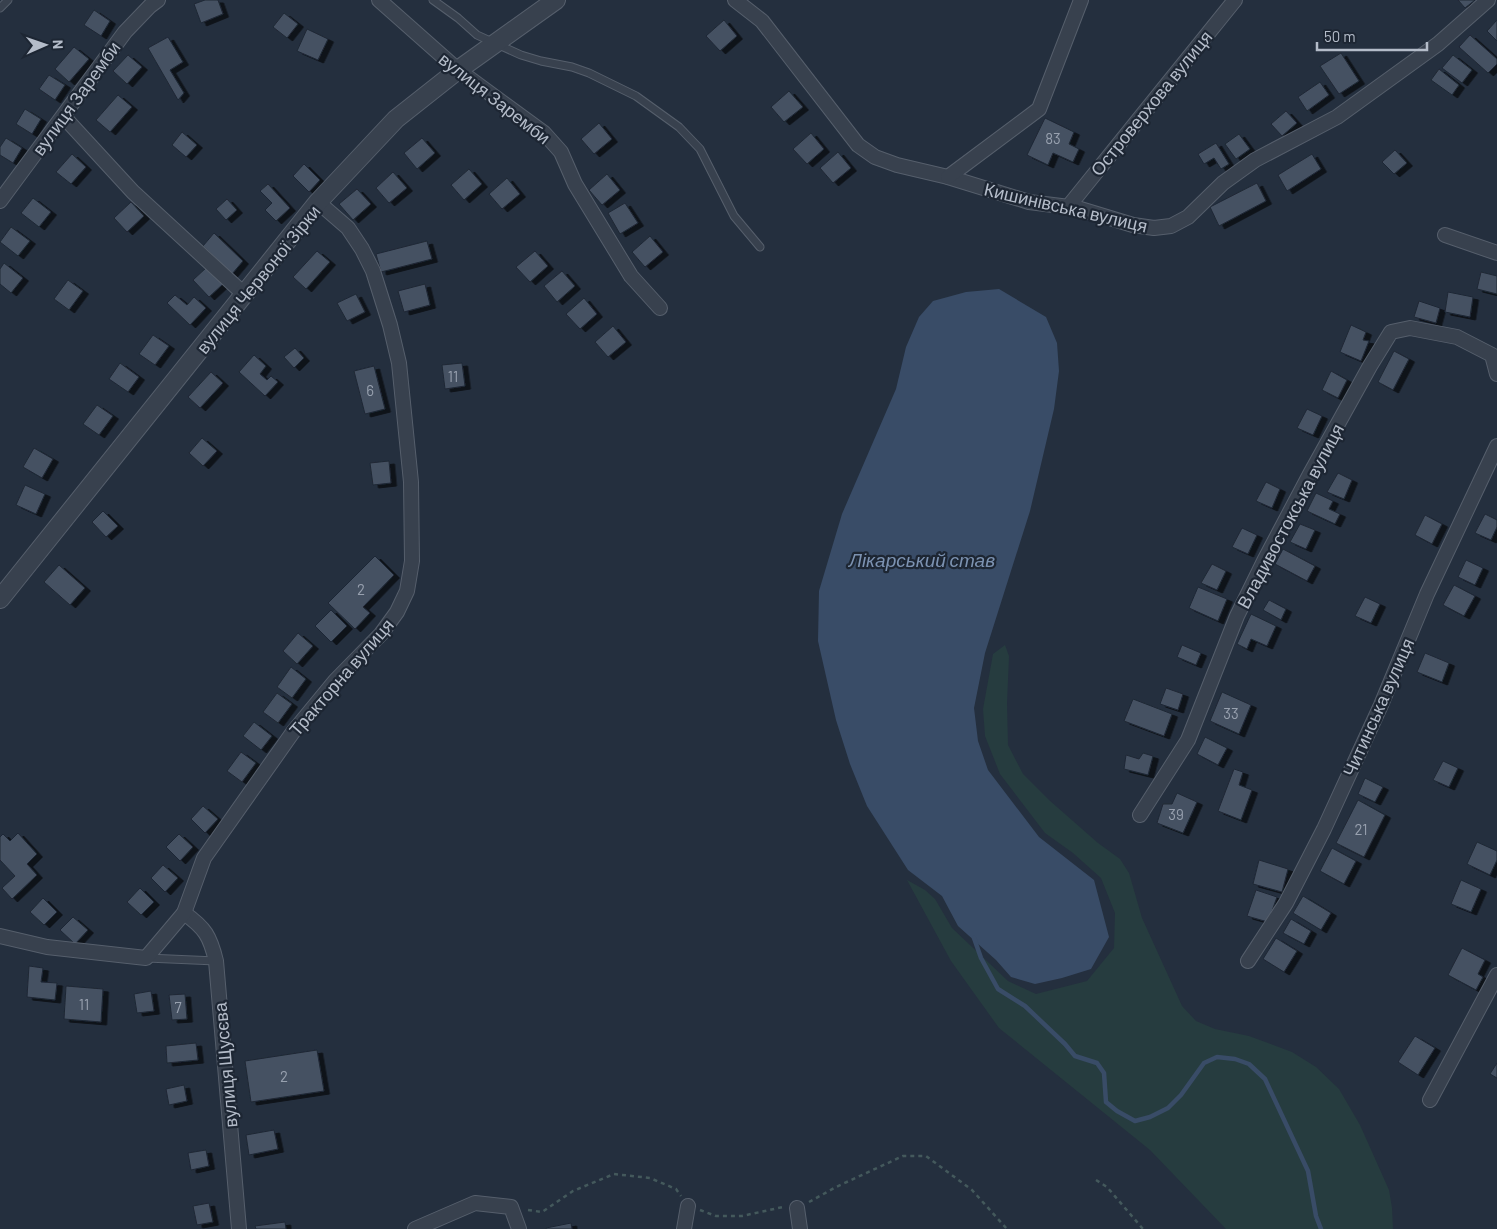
<svg xmlns="http://www.w3.org/2000/svg" width="1497" height="1229" viewBox="0 0 1497 1229" font-family="Barlow,sans-serif">
  <style>
    .green { fill: #263c3f }
    .water { fill: #394c67 }
    .lines { fill: none; stroke-linecap: round; stroke-linejoin: round }
    .stream { stroke: #394c67; stroke-width: 4.5 }
    .building { fill: #455162; stroke: #1f2835; filter: url(#shadow) }
    .service-casing { stroke: #565f6c; stroke-width: 9 }
    .minor-casing { stroke: #565f6c; stroke-width: 16 }
    .tertiary-casing { stroke: #565f6c; stroke-width: 20 }
    .path { stroke: #44595c; stroke-width: 2.5; stroke-dasharray: 4 4; stroke-linecap: butt }
    .service { stroke: #38414e; stroke-width: 7 }
    .minor { stroke: #38414e; stroke-width: 14 }
    .tertiary { stroke: #38414e; stroke-width: 18 }
    .labels { text-anchor: middle; dominant-baseline: central; stroke-width: 4.5; stroke-linejoin: round; paint-order: stroke }
    .number-label { font-size: 15px; fill: #98a1af }
    .street-label { font-size: 18px; fill: #b4bcc9; stroke: #1d2633 }
    .water-label { font-size: 19px; font-style: italic; fill: #7c92b1; stroke: #1d2633 }
  </style>
  <defs>
    <filter id="shadow"><feDropShadow dx="5.5" dy="3" stdDeviation="0" flood-color="#0009"/></filter>
  </defs>
  <rect width="100%" height="100%" fill="#242f3e"/>
  <!-- green -->
  <polygon class="green" points="1005,645 1009,656 1007,703 1008,745 1023,774 1049,800 1098,843 1120,859 1129,873 1142,918 1182,1006 1196,1021 1215,1029 1249,1036 1292,1052 1316,1067 1339,1089 1360,1125 1389,1190 1392,1208 1393,1229 1226,1229 1150,1150 999,1028 951,961 907,880 925,890 935,899 952,928 1008,981 1036,994 1087,981 1114,948 1115,913 1101,878 1073,853 1045,833 1000,774 985,736 983,709 993,654"/>
  <!-- water -->
  <polygon class="water" points="999,289 1046,317 1057,343 1059,371 1054,409 1030,511 985,653 974,708 978,741 988,770 1039,837 1094,880 1109,937 1091,969 1062,978 1035,984 1011,977 996,960 958,926 942,896 908,870 867,806 850,764 836,720 818,641 819,591 842,514 896,389 906,347 919,317 933,301 966,292"/>
  <g class="lines">
    <!-- stream -->
    <polyline class="stream" points="974,938 981,958 998,989 1025,1006 1065,1044 1075,1056 1097,1063 1104,1073 1106,1102 1117,1111 1135,1121 1150,1117 1168,1108 1181,1095 1204,1063 1217,1057 1235,1059 1249,1064 1265,1079 1308,1171 1316,1216 1321,1229"/>
  </g>
  <!-- building -->
  <g class="building">
    <polygon points="205,0 218,0 223,14 201,23 194,4"/>
    <polygon points="1458,0 1475,0 1465,8"/>
    <polygon points="94,10 110,21 101,36 84,25"/>
    <polygon points="284,13 298,24 287,38 273,27"/>
    <polygon points="724,20 737,36 720,51 706,36"/>
    <polygon points="1497,20 1497,41 1487,31"/>
    <polygon points="307,29 328,39 318,60 297,51"/>
    <polygon points="1470,35 1497,59 1497,64 1488,73 1459,47"/>
    <polygon points="168,37 183,62 170,70 184,93 178,100 148,48"/>
    <polygon points="74,47 89,59 69,82 55,69"/>
    <polygon points="1341,53 1359,81 1339,94 1320,66"/>
    <polygon points="128,55 142,67 127,84 113,71"/>
    <polygon points="1453,55 1472,70 1462,83 1442,68"/>
    <polygon points="1439,69 1459,85 1452,95 1431,80"/>
    <polygon points="49,75 65,85 55,100 39,89"/>
    <polygon points="1320,82 1329,95 1307,111 1298,97"/>
    <polygon points="789,91 803,107 784,122 771,107"/>
    <polygon points="118,95 132,107 110,132 96,120"/>
    <polygon points="25,109 41,119 32,134 16,124"/>
    <polygon points="1286,111 1297,123 1282,136 1271,124"/>
    <polygon points="1045,118 1074,132 1069,144 1079,149 1073,162 1053,153 1048,165 1027,155"/>
    <polygon points="599,123 612,139 594,154 581,139"/>
    <polygon points="182,132 197,145 186,157 172,145"/>
    <polygon points="811,133 824,149 807,164 793,149"/>
    <polygon points="1239,134 1250,149 1236,159 1225,144"/>
    <polygon points="6,138 22,148 13,163 0,155 0,147"/>
    <polygon points="422,138 435,153 417,169 404,153"/>
    <polygon points="1216,143 1229,164 1221,169 1214,158 1204,164 1198,154"/>
    <polygon points="1395,150 1407,163 1394,174 1382,162"/>
    <polygon points="838,152 851,168 833,183 820,168"/>
    <polygon points="72,154 86,167 71,184 56,172"/>
    <polygon points="1312,154 1321,169 1287,191 1278,175"/>
    <polygon points="304,164 320,180 309,192 293,176"/>
    <polygon points="469,169 482,184 464,200 451,185"/>
    <polygon points="393,172 407,188 389,203 376,188"/>
    <polygon points="607,174 620,190 602,205 589,190"/>
    <polygon points="507,178 520,194 502,209 489,194"/>
    <polygon points="1257,183 1266,201 1219,226 1210,207"/>
    <polygon points="268,184 290,208 276,221 265,210 272,203 260,191"/>
    <polygon points="357,189 371,204 353,220 339,204"/>
    <polygon points="33,198 51,212 39,227 21,213"/>
    <polygon points="227,199 237,210 226,220 216,209"/>
    <polygon points="131,202 144,216 127,232 114,218"/>
    <polygon points="625,203 638,223 620,234 608,213"/>
    <polygon points="11,227 30,241 18,256 0,242"/>
    <polygon points="214,233 243,261 232,274 203,246"/>
    <polygon points="650,236 663,252 645,267 632,252"/>
    <polygon points="427,241 432,259 381,272 376,254"/>
    <polygon points="317,251 330,262 306,289 293,277"/>
    <polygon points="535,251 548,266 530,282 516,267"/>
    <polygon points="4,263 23,278 11,293 0,284 0,269"/>
    <polygon points="207,267 223,284 209,297 193,280"/>
    <polygon points="562,271 575,286 557,302 544,286"/>
    <polygon points="1481,272 1497,276 1497,294 1477,289"/>
    <polygon points="68,280 83,291 69,310 54,299"/>
    <polygon points="425,284 430,305 404,312 398,291"/>
    <polygon points="1448,292 1473,297 1470,317 1445,312"/>
    <polygon points="356,294 365,312 347,321 337,303"/>
    <polygon points="175,295 187,305 194,297 206,308 190,325 167,303"/>
    <polygon points="584,298 597,314 580,329 566,314"/>
    <polygon points="1419,301 1440,308 1436,323 1414,317"/>
    <polygon points="1351,325 1366,332 1363,340 1369,341 1361,361 1340,352"/>
    <polygon points="613,326 626,342 608,357 595,342"/>
    <polygon points="153,335 169,346 155,365 139,354"/>
    <polygon points="295,348 304,358 294,368 284,357"/>
    <polygon points="1394,351 1409,359 1393,390 1378,382"/>
    <polygon points="254,355 266,366 260,374 267,380 271,376 278,382 265,396 239,372"/>
    <polygon points="120,363 139,377 128,392 109,379"/>
    <polygon points="462,363 465,386 445,389 442,365"/>
    <polygon points="374,366 385,409 365,414 354,371"/>
    <polygon points="1331,371 1347,380 1338,398 1322,390"/>
    <polygon points="211,372 223,383 200,408 188,397"/>
    <polygon points="97,405 113,416 99,435 83,424"/>
    <polygon points="1307,409 1322,416 1313,435 1297,428"/>
    <polygon points="202,438 217,451 203,466 189,453"/>
    <polygon points="34,448 53,459 42,478 23,467"/>
    <polygon points="389,461 391,483 373,485 370,463"/>
    <polygon points="1338,473 1352,480 1344,499 1327,492"/>
    <polygon points="1266,482 1280,489 1272,508 1256,501"/>
    <polygon points="25,485 45,494 36,514 16,505"/>
    <polygon points="1316,493 1333,501 1329,509 1340,514 1335,524 1307,511"/>
    <polygon points="103,511 118,526 106,537 92,522"/>
    <polygon points="1485,514 1497,520 1497,527 1491,540 1475,533"/>
    <polygon points="1425,515 1442,524 1432,544 1415,535"/>
    <polygon points="1300,524 1315,530 1306,549 1290,542"/>
    <polygon points="1242,528 1257,535 1248,554 1232,547"/>
    <polygon points="1283,549 1315,566 1307,581 1275,564"/>
    <polygon points="375,556 394,575 363,607 370,613 355,629 328,603"/>
    <polygon points="1466,560 1483,568 1475,585 1458,577"/>
    <polygon points="1212,564 1226,571 1217,590 1201,583"/>
    <polygon points="59,565 85,588 70,605 44,582"/>
    <polygon points="1454,585 1475,596 1464,616 1443,605"/>
    <polygon points="1198,587 1227,599 1218,621 1189,608"/>
    <polygon points="1365,597 1380,604 1371,623 1355,616"/>
    <polygon points="1269,600 1286,609 1281,620 1263,610"/>
    <polygon points="331,610 347,626 331,642 315,626"/>
    <polygon points="1251,614 1276,626 1267,646 1251,639 1247,649 1237,644"/>
    <polygon points="298,633 313,646 297,664 283,651"/>
    <polygon points="1182,645 1201,653 1196,665 1177,657"/>
    <polygon points="1425,653 1449,663 1442,682 1417,672"/>
    <polygon points="291,667 306,679 292,698 277,687"/>
    <polygon points="1166,688 1183,694 1178,710 1160,704"/>
    <polygon points="1222,692 1251,705 1239,734 1210,721"/>
    <polygon points="277,693 292,704 278,723 263,712"/>
    <polygon points="1133,699 1172,714 1164,736 1124,721"/>
    <polygon points="254,722 272,736 261,750 243,736"/>
    <polygon points="1205,737 1227,748 1218,765 1197,754"/>
    <polygon points="241,752 256,763 242,782 227,771"/>
    <polygon points="1143,753 1153,756 1148,775 1124,769 1126,755 1139,759"/>
    <polygon points="1443,761 1458,768 1449,787 1433,780"/>
    <polygon points="1234,769 1243,772 1239,785 1252,790 1241,820 1218,811"/>
    <polygon points="1365,778 1383,787 1375,802 1358,794"/>
    <polygon points="1177,793 1197,802 1183,833 1157,823 1163,804 1172,804"/>
    <polygon points="1358,800 1385,815 1364,857 1336,843"/>
    <polygon points="203,806 218,819 205,833 191,819"/>
    <polygon points="18,833 37,854 27,864 37,875 12,899 2,888 15,876 0,860 0,837 3,834 10,841"/>
    <polygon points="179,834 193,847 180,861 166,847"/>
    <polygon points="1477,842 1497,851 1497,860 1490,875 1467,864"/>
    <polygon points="1332,848 1356,861 1344,884 1320,871"/>
    <polygon points="1259,860 1288,869 1282,892 1253,884"/>
    <polygon points="163,865 178,878 165,892 151,878"/>
    <polygon points="1461,880 1481,889 1471,912 1451,904"/>
    <polygon points="140,888 154,902 141,915 127,902"/>
    <polygon points="1256,890 1277,897 1268,922 1247,916"/>
    <polygon points="1303,896 1331,913 1321,930 1293,913"/>
    <polygon points="43,898 57,912 44,925 30,912"/>
    <polygon points="73,917 88,930 75,944 60,930"/>
    <polygon points="1291,919 1311,931 1304,944 1283,933"/>
    <polygon points="1276,938 1297,951 1284,972 1263,959"/>
    <polygon points="1462,948 1485,960 1478,974 1483,977 1476,990 1448,975"/>
    <polygon points="29,966 43,968 41,982 57,983 55,1000 27,997"/>
    <polygon points="66,986 103,989 101,1022 64,1019"/>
    <polygon points="151,991 154,1011 137,1013 134,994"/>
    <polygon points="185,994 187,1019 172,1020 169,995"/>
    <polygon points="1415,1036 1435,1048 1418,1075 1398,1062"/>
    <polygon points="196,1043 198,1060 167,1063 166,1046"/>
    <polygon points="317,1050 324,1091 251,1102 245,1061"/>
    <polygon points="1497,1063 1497,1078 1490,1074"/>
    <polygon points="184,1085 187,1101 169,1105 166,1089"/>
    <polygon points="274,1130 278,1149 249,1155 246,1135"/>
    <polygon points="206,1150 209,1166 191,1170 188,1153"/>
    <polygon points="209,1203 213,1222 197,1225 193,1206"/>
    <polygon points="285,1222 286,1229 256,1229 255,1226"/>
    <polygon points="571,1223 572,1229 546,1229 546,1228"/>
  </g>
  <g class="lines">
    <defs>
      <g id="service">
        <polyline points="433,0 458,18 477,35 521,55 541,61 572,67 589,73 636,96 679,127 700,149 734,216 760,247"/>
        <polyline points="0,8 8,0"/>
        <polyline points="147,958 216,961"/>
      </g>
      <g id="minor">
        <polyline points="379,0 458,70 544,133 561,152 575,184 631,276 660,308"/>
        <polyline points="735,0 762,21 858,145 875,157 897,165 948,177 1029,202 1077,208 1133,225 1154,228 1171,226 1188,217 1223,183 1255,160 1337,117 1438,44 1488,0"/>
        <polyline points="64,117 133,192 245,295"/>
        <polyline points="948,177 1039,109 1081,0"/>
        <polyline points="0,201 125,32 150,6 158,0"/>
        <polyline points="1068,207 1235,0"/>
        <polyline points="1445,235 1497,253"/>
        <polyline points="1140,815 1188,740 1237,616 1264,561 1310,474 1370,366 1391,332 1410,328 1457,337 1492,355 1497,374"/>
        <path d="M 184,913 C 205,928 210,936 216,961 L 239,1229"/>
        <polyline points="0,936 47,947 146,958 184,913 204,858 293,732 335,681 381,634 397,612 407,591 412,561 411,482 399,363 390,325 373,271 362,249 348,228 318,202"/>
        <polyline points="1248,961 1286,903 1324,829 1381,705 1427,594 1497,446"/>
        <polyline points="1430,1100 1497,975"/>
        <polyline points="797,1208 800,1229"/>
        <polyline points="415,1229 475,1203 511,1207 519,1229"/>
        <polyline points="684,1229 688,1206"/>
      </g>
      <polyline id="tertiary" points="0,599 318,202 396,119 458,70 556,0"/>
    </defs>
    <!-- service casing -->
    <use href="#service" class="service-casing"/>
    <!-- minor casing -->
    <use href="#minor" class="minor-casing"/>
    <!-- tertiary casing -->
    <use href="#tertiary" class="tertiary-casing"/>
    <!-- path -->
    <g class="path">
      <polyline points="1096,1180 1107,1187 1143,1229"/>
      <polyline points="809,1202 836,1187 903,1156 926,1156 972,1190 1007,1229"/>
      <polyline points="528,1210 542,1212 573,1191 614,1174 650,1178 676,1189 681,1196"/>
      <polyline points="700,1210 716,1216 742,1216 783,1207"/>
    </g>
    <!-- service -->
    <use href="#service" class="service"/>
    <!-- minor -->
    <use href="#minor" class="minor"/>
    <!-- tertiary -->
    <use href="#tertiary" class="tertiary"/>
  </g>
  <g class="labels">
    <!-- number labels -->
    <g class="number-label">
      <text x="1053" y="138">83</text>
      <text x="453" y="376">11</text>
      <text x="370" y="390">6</text>
      <text x="361" y="589">2</text>
      <text x="1231" y="713">33</text>
      <text x="1176" y="814">39</text>
      <text x="1361" y="829">21</text>
      <text x="84" y="1004">11</text>
      <text x="178" y="1007">7</text>
      <text x="284" y="1076">2</text>
    </g>
    <!-- street labels -->
    <g class="street-label">
      <text transform="translate(76 98) rotate(-54)">вулиця Заремби</text>
      <text transform="translate(495 98) rotate(38)">вулиця Заремби</text>
      <text transform="translate(1151 103) rotate(-51)">Островерхова вулиця</text>
      <text transform="translate(1066 207) rotate(13)">Кишинівська вулиця</text>
      <text transform="translate(258 279) rotate(-51)">вулиця Червоної Зірки</text>
      <text transform="translate(1290 516) rotate(-62)">Владивостокська вулиця</text>
      <text transform="translate(341 677) rotate(-49)">Тракторна вулиця</text>
      <text transform="translate(1378 707) rotate(-66)">Читинська вулиця</text>
      <text transform="translate(225 1065) rotate(-95)">вулиця Щусєва</text>
    </g>
    <!-- water labels -->
    <g class="water-label">
      <text x="922" y="559">Лікарський став</text>
    </g>
  </g>
  <!-- north arrow -->
  <g transform="translate(45 45) rotate(88)" stroke="#1d2633" stroke-width="4" paint-order="stroke">
  <path d="M0-4L9 19L0 12L-9 19Z" fill="#b4bcc9"/>
  <text y="-8" font-size="14" font-weight="bold" text-anchor="middle" fill="#b4bcc9">N</text>
  </g>
  <!-- scale -->
  <path d="M1317 42v8h110v-8" fill="none" stroke="#b4bcc9" stroke-width="2.5"/>
  <text x="1324" y="42" font-size="15" fill="#b4bcc9" stroke="#1d2633" stroke-width="4" paint-order="stroke">50 m</text>
</svg>
